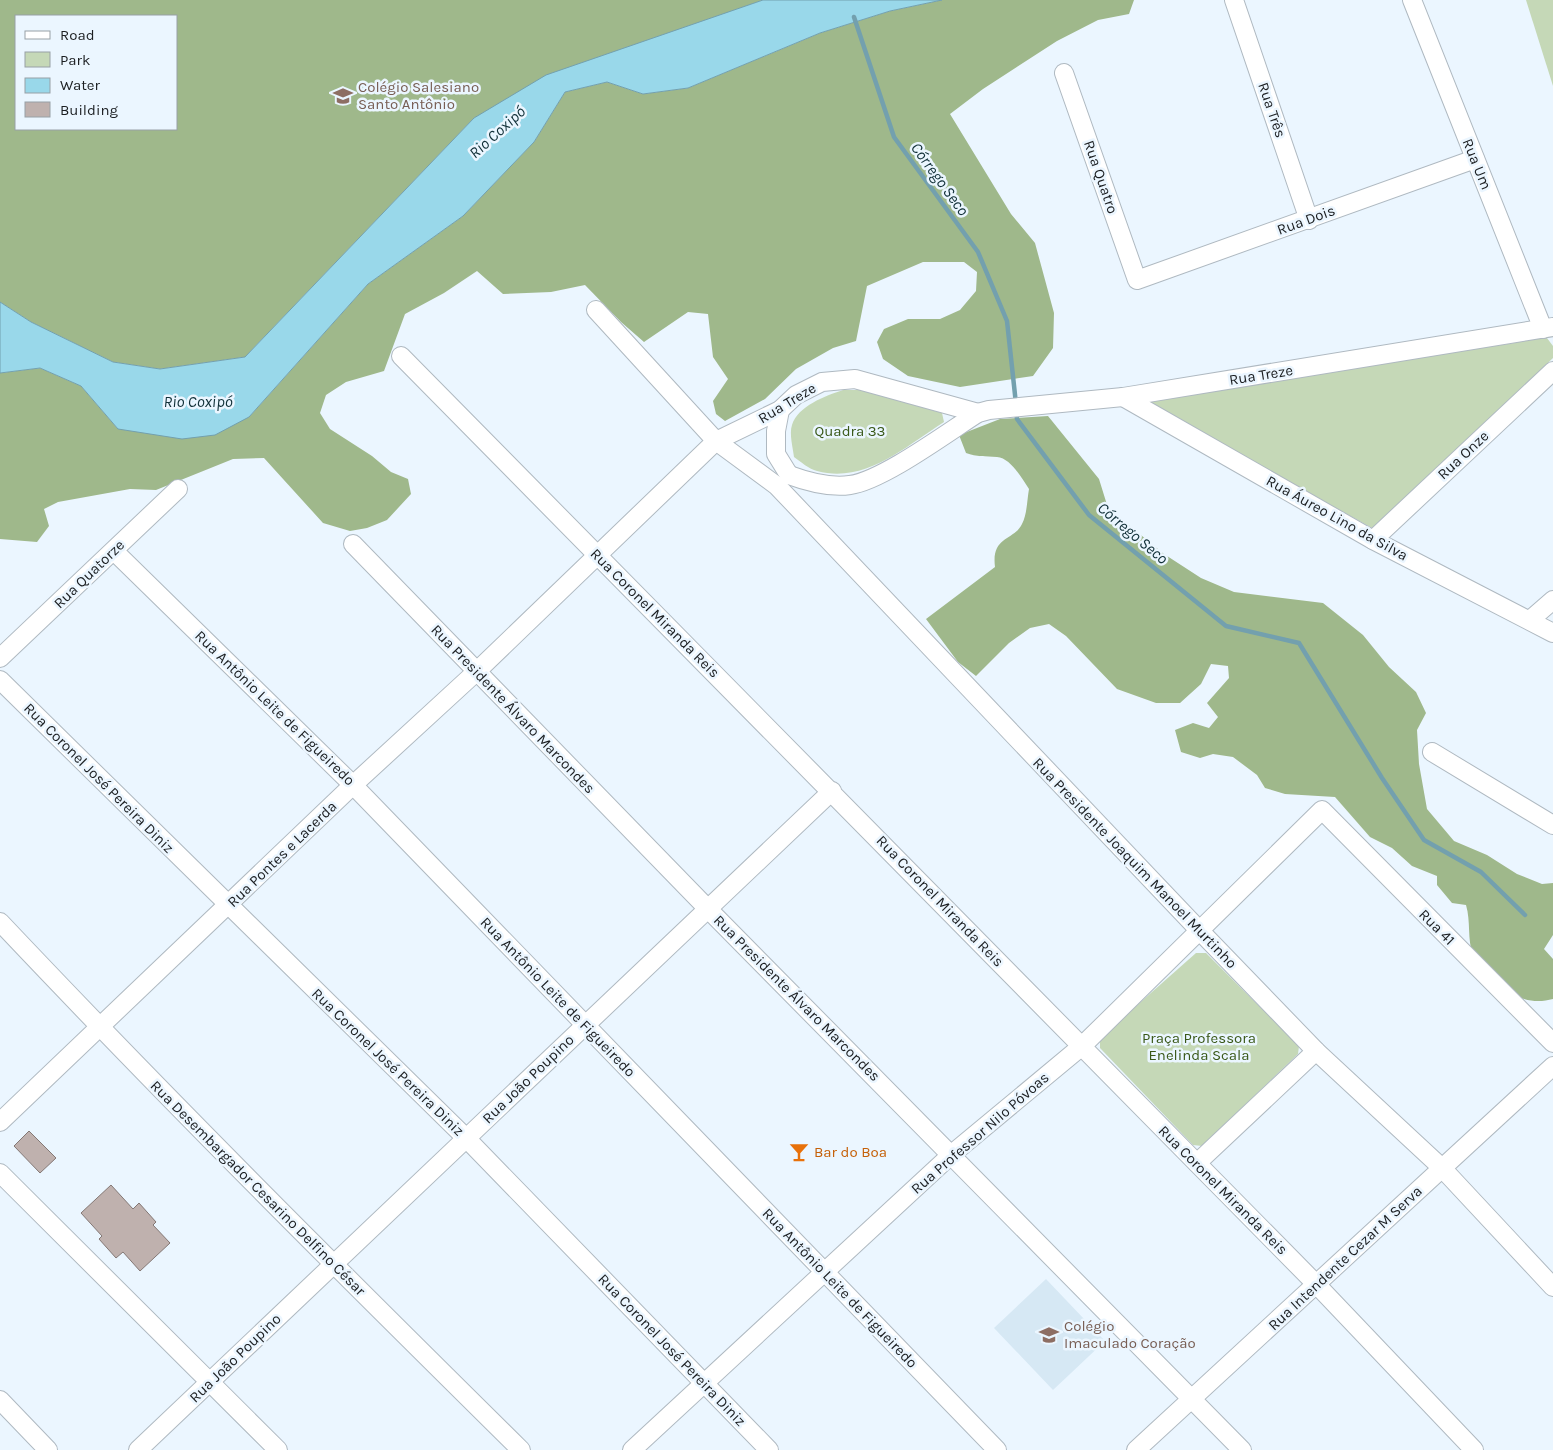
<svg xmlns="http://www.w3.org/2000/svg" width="1553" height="1450" viewBox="0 0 1553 1450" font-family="Karla,sans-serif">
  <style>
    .built { fill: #d6e8f4 }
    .green { fill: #c5d8b7 }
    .forest { fill: #9fb88b; fill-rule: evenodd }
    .water { fill: #99d8ea; stroke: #73a0ae }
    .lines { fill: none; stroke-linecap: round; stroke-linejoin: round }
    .stream { stroke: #73a0ae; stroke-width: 4.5 }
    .building { fill: #bfb1ae; stroke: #847875 }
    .minor-casing { stroke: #afb9c1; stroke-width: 20 }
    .minor { stroke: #fff; stroke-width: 18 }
    .labels { text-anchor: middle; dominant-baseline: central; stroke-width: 5; stroke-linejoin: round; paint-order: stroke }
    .education-label { font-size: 15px; fill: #785e54; stroke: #ebf6ff; text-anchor: start }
    .street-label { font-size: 15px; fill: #1b1e21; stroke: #ebf6ff }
    .park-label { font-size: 15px; fill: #395818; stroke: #ebf6ff }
    .food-label { font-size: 15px; fill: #c56008; stroke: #ebf6ff; text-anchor: start }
    .water-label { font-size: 16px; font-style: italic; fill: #113038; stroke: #ebf6ff }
  </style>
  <rect width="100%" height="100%" fill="#ebf6ff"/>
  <!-- built -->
  <polygon class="built" points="1046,1279 1105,1341 1053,1390 994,1328"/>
  <!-- green -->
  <g class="green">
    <polygon points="1526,0 1553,0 1553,86"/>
    <polygon points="1544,334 1553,346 1553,358 1374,529 1151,406 1144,398 1514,343"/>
    <path d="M 843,390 L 865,390 L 942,413 L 944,422 C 906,446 866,484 817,471 C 809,469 801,462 794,457 C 793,448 789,434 792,425 C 798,406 825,396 843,390 Z"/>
    <polygon points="1196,953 1206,953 1299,1046 1298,1054 1202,1146 1193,1145 1100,1048 1100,1038"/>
  </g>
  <!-- forest -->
  <g class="forest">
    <path d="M 0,0 L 763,0 L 694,25 L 474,118 L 245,357 L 160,369 L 113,362 L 31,322 L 0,302 ZM 16,16 L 176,16 L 176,129 L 16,129 Z"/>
    <polygon points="942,0 1134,0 1129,14 1098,20 1057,41 983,89 950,114 1011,214 1035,243 1054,313 1053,348 1033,376 960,387 908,376 883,359 877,342 884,329 908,319 940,319 960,310 976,291 977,272 964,262 923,262 867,286 856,341 833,348 796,369 765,399 725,421 716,414 713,401 728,379 713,357 708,314 688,312 644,342 621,322 585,285 551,292 503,294 477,271 444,293 405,314 384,371 346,382 326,395 320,413 330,429 372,456 391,472 408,479 411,494 387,520 367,528 350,531 323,523 264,458 233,459 156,490 130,489 58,502 44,509 49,526 37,542 0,539 0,373 40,368 81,386 118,429 249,417 368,284 463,216 534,142 565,92 607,82 643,94 688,88 820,33 890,11"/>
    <path d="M 1048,416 L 1099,479 L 1108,508 L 1164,554 L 1201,578 L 1234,592 L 1323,603 L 1363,635 L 1389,667 L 1416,692 L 1426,713 L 1417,730 L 1419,764 L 1427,809 L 1454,841 L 1487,855 L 1517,874 L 1542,884 L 1553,883 L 1553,935 L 1544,949 L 1553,959 L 1553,999 C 1542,1002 1530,1002 1519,997 C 1512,994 1476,961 1473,955 C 1467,939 1471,922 1466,905 L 1452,903 L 1437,885 L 1437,876 L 1412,866 L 1392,848 L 1370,837 L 1335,797 L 1285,794 L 1265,788 L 1257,775 L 1233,757 L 1213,754 L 1200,758 L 1181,752 L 1175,730 L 1193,723 L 1209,728 L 1218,717 L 1207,703 L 1229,678 L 1228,666 L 1211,664 L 1201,684 L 1180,703 L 1156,703 L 1117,689 L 1066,636 L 1049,624 L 1030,628 L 1009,643 L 976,676 L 958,662 L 926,619 L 995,567 C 991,536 1014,541 1022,524 C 1027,515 1027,500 1029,489 C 1022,479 1011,458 997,457 C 985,456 977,457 966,453 L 959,435 L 1000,419 Z"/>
  </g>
  <!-- water -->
  <polygon class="water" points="763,0 942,0 890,11 820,33 688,88 643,94 607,82 565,92 534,142 463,216 368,284 249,417 215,435 182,439 118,429 81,386 40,368 0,373 0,302 31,322 113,362 160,369 245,357 474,118 546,75"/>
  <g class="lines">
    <!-- stream -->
    <g class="stream">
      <polyline points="854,17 894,137 978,252 1007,321 1016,404"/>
      <polyline points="1016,412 1017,419 1089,515 1226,626 1299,643 1382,778 1424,840 1481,872 1525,915"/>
    </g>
  </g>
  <!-- building -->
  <g class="building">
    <polygon points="29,1131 56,1158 40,1173 14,1146"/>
    <polygon points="111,1185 133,1209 139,1203 156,1222 153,1225 170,1243 140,1271 123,1252 116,1258 99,1239 102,1236 81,1213"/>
  </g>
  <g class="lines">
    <defs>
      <g id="minor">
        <polyline points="1234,0 1309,220"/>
        <polyline points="1412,0 1543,329"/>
        <polyline points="1064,73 1137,280 1475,159"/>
        <polyline points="596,310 716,441 777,486 1199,930 1316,1051 1442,1168 1553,1287"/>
        <polyline points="401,356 1316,1284 1474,1450"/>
        <polyline points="1123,397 1373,540 1553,633"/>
        <polyline points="780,410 776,431 776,454 789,475"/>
        <path d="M 789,475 C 808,482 830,488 850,485 C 882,481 948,432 978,413 L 989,410 L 1123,397 L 1553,327"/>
        <polyline points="1373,540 1553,371"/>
        <polyline points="353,544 708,909 1242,1450"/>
        <polyline points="114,551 353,785 997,1450"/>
        <polyline points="1530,620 1553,600"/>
        <polyline points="0,658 178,489"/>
        <polyline points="0,680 466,1138 769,1450"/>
        <polyline points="1432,752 1553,825"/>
        <path d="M 0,922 C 170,1102 345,1276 521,1450"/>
        <polyline points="0,1122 353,785 476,672 716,441 780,410 796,395 822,382 855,379 978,413"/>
        <polyline points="1197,1163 1316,1051"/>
        <polyline points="0,1173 278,1450"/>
        <polyline points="0,1400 48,1450"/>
        <polyline points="138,1450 832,791"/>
        <polyline points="632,1450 952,1154 1082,1046 1322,810 1553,1043"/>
        <polyline points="1136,1450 1553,1066"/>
      </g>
    </defs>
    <!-- minor casing -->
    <use href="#minor" class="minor-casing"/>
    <!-- minor -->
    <use href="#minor" class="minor"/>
  </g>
  <!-- icons -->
  <defs>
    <symbol id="school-bare" viewBox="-9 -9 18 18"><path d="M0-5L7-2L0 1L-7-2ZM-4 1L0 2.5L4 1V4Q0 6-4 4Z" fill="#8d6e63" stroke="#ebf6ff" stroke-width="2.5" paint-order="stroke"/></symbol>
    <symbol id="bar-bare" viewBox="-9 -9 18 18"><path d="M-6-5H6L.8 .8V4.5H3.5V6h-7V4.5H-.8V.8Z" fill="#e8710a" stroke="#ebf6ff" stroke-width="2.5" paint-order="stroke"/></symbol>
  </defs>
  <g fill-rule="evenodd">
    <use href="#school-bare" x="329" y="82" width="28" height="28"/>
    <use href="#bar-bare" x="785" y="1138" width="28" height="28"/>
    <use href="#school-bare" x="1035" y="1321" width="28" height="28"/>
  </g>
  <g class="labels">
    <!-- education labels -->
    <g class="education-label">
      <text x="358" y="87">Colégio Salesiano<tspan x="358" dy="17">Santo Antônio</tspan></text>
      <text x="1064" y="1326">Colégio<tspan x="1064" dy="17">Imaculado Coração</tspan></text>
    </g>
    <!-- street labels -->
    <g class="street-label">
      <text transform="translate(1272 110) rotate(71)">Rua Três</text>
      <text transform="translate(1477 164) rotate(68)">Rua Um</text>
      <text transform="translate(1101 177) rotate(71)">Rua Quatro</text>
      <text transform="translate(1306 220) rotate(-20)">Rua Dois</text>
      <text transform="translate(1261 375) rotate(-9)">Rua Treze</text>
      <text transform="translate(787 403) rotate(-31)">Rua Treze</text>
      <text transform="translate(1463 455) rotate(-43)">Rua Onze</text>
      <text transform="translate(1337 518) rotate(29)">Rua Áureo Lino da Silva</text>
      <text transform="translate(89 574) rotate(-44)">Rua Quatorze</text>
      <text transform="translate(655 613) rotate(45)">Rua Coronel Miranda Reis</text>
      <text transform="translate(275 708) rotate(44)">Rua Antônio Leite de Figueiredo</text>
      <text transform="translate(513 709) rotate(46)">Rua Presidente Álvaro Marcondes</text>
      <text transform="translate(99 778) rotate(45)">Rua Coronel José Pereira Diniz</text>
      <text transform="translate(282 854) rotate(-44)">Rua Pontes e Lacerda</text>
      <text transform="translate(1135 863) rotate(46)">Rua Presidente Joaquim Manoel Murtinho</text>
      <text transform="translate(940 901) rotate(46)">Rua Coronel Miranda Reis</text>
      <text transform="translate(1437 927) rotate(45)">Rua 41</text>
      <text transform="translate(558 997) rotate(46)">Rua Antônio Leite de Figueiredo</text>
      <text transform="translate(797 998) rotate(45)">Rua Presidente Álvaro Marcondes</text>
      <text transform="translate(388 1062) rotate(44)">Rua Coronel José Pereira Diniz</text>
      <text transform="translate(528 1079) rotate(-44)">Rua João Poupino</text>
      <text transform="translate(980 1133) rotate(-41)">Rua Professor Nilo Póvoas</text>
      <text transform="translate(258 1188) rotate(45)">Rua Desembargador Cesarino Delfino César</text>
      <text transform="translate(1223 1190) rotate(45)">Rua Coronel Miranda Reis</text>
      <text transform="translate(1345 1258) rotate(-43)">Rua Intendente Cezar M Serva</text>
      <text transform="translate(840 1288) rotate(46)">Rua Antônio Leite de Figueiredo</text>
      <text transform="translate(672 1350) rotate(46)">Rua Coronel José Pereira Diniz</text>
      <text transform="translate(235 1358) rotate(-44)">Rua João Poupino</text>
    </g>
    <!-- park labels -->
    <g class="park-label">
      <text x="850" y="431">Quadra 33</text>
      <text x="1199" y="1038">Praça Professora<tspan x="1199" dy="17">Enelinda Scala</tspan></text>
    </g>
    <!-- food labels -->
    <g class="food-label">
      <text x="814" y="1152">Bar do Boa</text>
    </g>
    <!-- water labels -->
    <g class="water-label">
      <text transform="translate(497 132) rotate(-42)">Rio Coxipó</text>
      <text transform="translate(940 179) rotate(54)">Córrego Seco</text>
      <text x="198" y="401">Rio Coxipó</text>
      <text transform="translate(1133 533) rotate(40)">Córrego Seco</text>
    </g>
  </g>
  <!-- legend -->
  <rect x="15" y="15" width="162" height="115" fill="#ebf6ff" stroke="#98a0a6"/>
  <rect x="25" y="31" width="25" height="8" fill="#ffffff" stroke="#98a0a6"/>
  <text x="60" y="40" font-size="15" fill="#1b1e21">Road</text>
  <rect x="25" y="52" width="25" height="15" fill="#c5d8b7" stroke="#98a0a6"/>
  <text x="60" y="65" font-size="15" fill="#1b1e21">Park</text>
  <rect x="25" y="78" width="25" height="15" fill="#99d8ea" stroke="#98a0a6"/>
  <text x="60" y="90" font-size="15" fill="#1b1e21">Water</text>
  <rect x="25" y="102" width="25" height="15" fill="#bfb1ae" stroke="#98a0a6"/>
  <text x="60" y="115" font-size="15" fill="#1b1e21">Building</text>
</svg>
